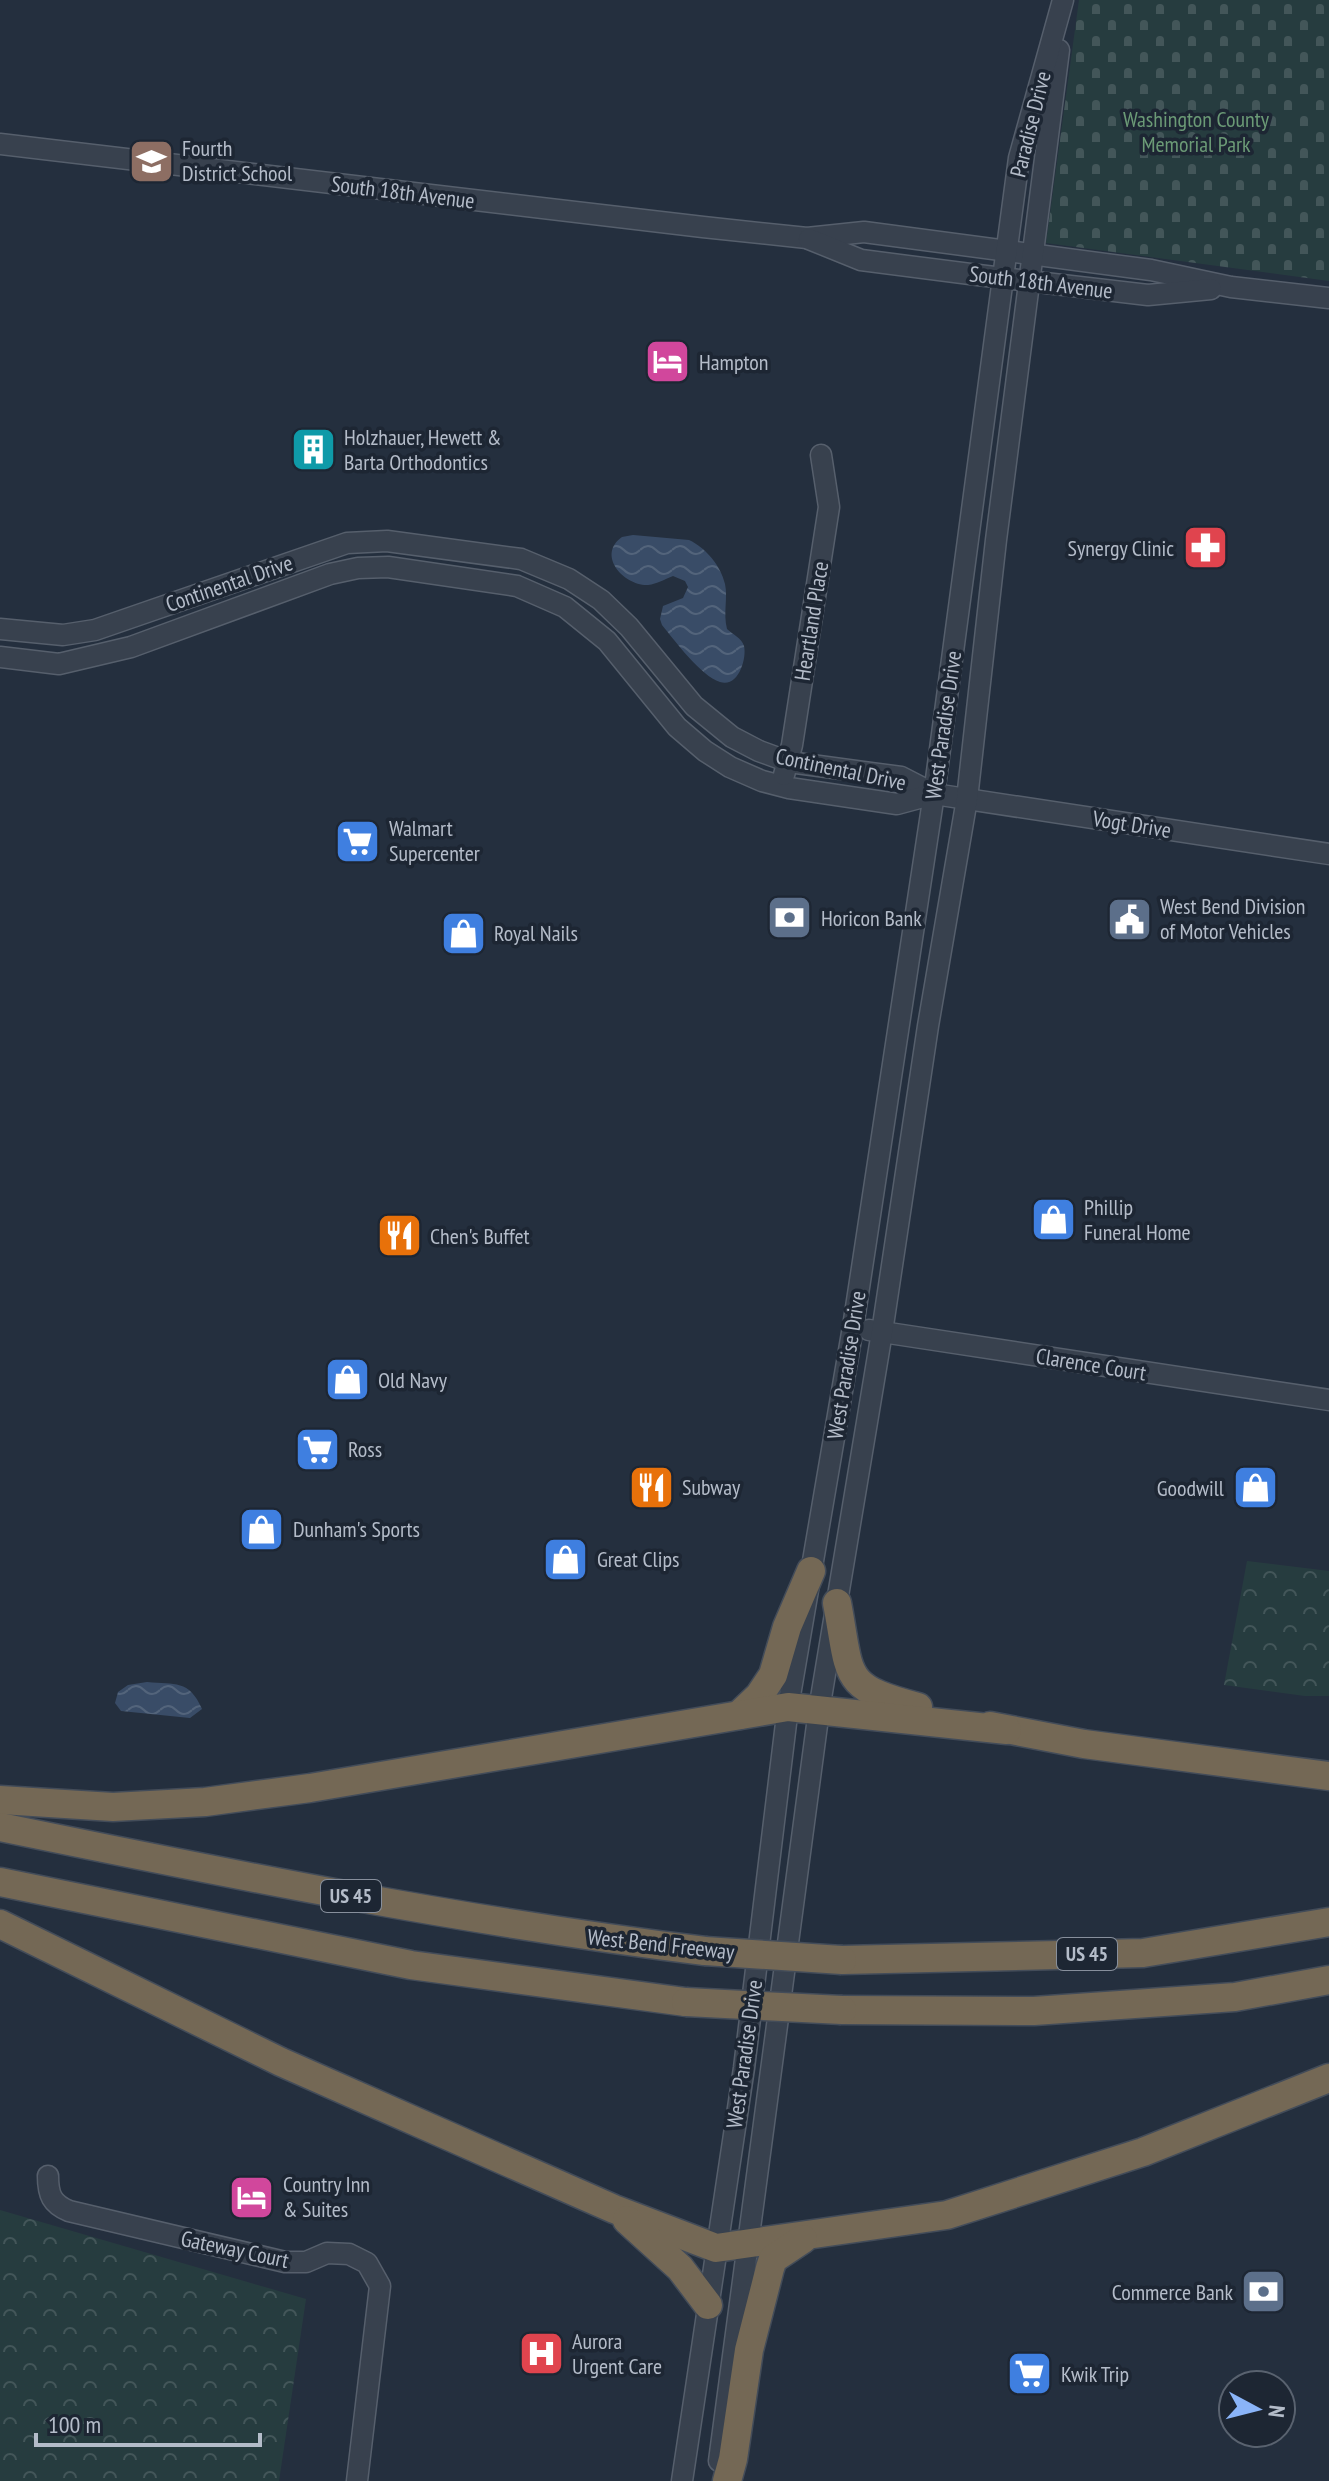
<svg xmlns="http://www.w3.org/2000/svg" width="1329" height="2481" viewBox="0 0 1329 2481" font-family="'PT Sans Narrow',sans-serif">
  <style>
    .cemetery { fill: url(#cemetery-stones) }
    .park { fill: url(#park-crowns) }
    .water { fill: url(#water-waves) }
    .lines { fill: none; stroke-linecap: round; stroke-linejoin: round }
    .minor-casing { stroke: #565f6c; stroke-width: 23 }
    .highway-casing { stroke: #434c59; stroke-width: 31 }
    .minor { stroke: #38414e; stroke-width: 20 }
    .highway { stroke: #746855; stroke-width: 28 }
    .highway-bridge-casing { stroke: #434c59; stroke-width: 31; stroke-linecap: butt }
    .highway-bridge { stroke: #746855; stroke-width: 28 }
    .labels { text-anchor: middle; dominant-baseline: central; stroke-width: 7; stroke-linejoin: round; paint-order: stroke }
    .shield { fill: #1d2633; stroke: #878f9c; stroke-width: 2 }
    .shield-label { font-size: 20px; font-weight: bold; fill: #b4bcc9 }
    .park-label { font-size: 22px; fill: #6b9a76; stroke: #1d2633 }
    .street-label { font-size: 22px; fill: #b4bcc9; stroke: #1d2633 }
    .poi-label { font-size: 22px; fill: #b4bcc9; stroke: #1d2633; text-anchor: start }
  </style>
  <defs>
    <pattern id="cemetery-stones" width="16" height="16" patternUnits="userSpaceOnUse" patternTransform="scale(2)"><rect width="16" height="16" fill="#263c3f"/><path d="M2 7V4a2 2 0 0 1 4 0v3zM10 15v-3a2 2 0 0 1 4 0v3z" fill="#435659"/></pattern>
    <pattern id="park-crowns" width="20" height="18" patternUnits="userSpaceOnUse" patternTransform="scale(2)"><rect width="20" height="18" fill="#263c3f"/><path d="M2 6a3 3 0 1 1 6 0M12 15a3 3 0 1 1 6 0" fill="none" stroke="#435659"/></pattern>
    <pattern id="water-waves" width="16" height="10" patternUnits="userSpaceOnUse" patternTransform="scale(2)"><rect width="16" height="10" fill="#394c67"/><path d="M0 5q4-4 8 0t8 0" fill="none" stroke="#53647b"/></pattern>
  </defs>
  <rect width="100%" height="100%" fill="#242f3e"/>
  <!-- cemetery -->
  <polygon class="cemetery" points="1079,0 1329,0 1329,281 1046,243"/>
  <!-- park -->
  <g class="park">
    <polygon points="1247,1561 1329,1571 1329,1696 1305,1696 1224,1685"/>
    <polygon points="0,2210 306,2299 279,2481 0,2481"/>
  </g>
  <!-- water -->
  <g class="water">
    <path d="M 633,535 L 689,540 C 706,548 721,566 725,584 C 728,598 723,613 727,629 C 732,634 742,638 744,646 C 747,659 738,688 720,682 C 701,676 675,641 662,625 L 660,619 L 663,606 L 683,598 L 688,587 L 685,581 L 673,576 C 665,579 657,584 648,585 C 624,586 596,555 622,537 Z"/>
    <path d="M 147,1682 C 175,1685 189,1679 202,1709 L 190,1718 L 121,1711 L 115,1703 L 118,1692 L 128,1685 Z"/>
  </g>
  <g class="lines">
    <defs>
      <g id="minor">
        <polyline points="0,144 703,227 807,238 864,232 1151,270 1231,287 1329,298"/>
        <polyline points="809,239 861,260 978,275 1148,295 1211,289"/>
        <polyline points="0,629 63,635 95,630 347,543 387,541 521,559 569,579 601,600 629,627 694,706 732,737 759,751 789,762 901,777 934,794 1329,854"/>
        <polyline points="0,657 59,664 131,647 330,574 358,568 388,567 517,586 565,607 607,641 677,727 705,751 730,767 762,781 789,788 897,804 934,794"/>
        <polyline points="784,775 792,745 829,507 821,455"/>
        <polyline points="869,1330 1329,1400"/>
        <path d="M 48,2176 C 48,2195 52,2204 69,2211 L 285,2262 L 306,2262 L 327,2253 L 349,2254 L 367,2263 L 380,2286 L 357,2481"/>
        <polyline points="719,2461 819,1710 882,1332 928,1026 967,799 996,540 1059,50"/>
        <polyline points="682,2481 744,2068 788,1707 853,1327 934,794 1019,158 1063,0"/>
      </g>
      <g id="highway">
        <path d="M 837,1603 C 851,1676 840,1687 918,1707"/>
        <polyline points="739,1715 759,1696 773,1675 787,1627 811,1571"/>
        <polyline points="990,1726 1084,1744 1329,1776"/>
        <polyline points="0,1800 113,1807 205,1802 310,1788 788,1707 1007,1730"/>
        <path d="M 0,1827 C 234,1875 468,1922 705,1951"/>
        <polyline points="0,1882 411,1965 686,2002"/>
        <polyline points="0,1924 281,2062 614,2209 716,2248 947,2215 1143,2152 1329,2078"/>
        <polyline points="842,1960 1143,1953 1329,1922"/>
        <polyline points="842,2010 1034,2011 1235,1997 1329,1980"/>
        <polyline points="627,2220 680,2268 708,2305"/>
        <polyline points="727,2481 733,2459 749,2350 770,2268 773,2259 803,2239"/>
      </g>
    </defs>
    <!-- minor casing -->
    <use href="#minor" class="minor-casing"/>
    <!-- highway casing -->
    <use href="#highway" class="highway-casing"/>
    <!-- minor -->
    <use href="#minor" class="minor"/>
    <!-- highway -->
    <use href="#highway" class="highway"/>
    <defs>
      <g id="highway-bridge">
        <polyline points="705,1951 842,1960"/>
        <polyline points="686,2002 842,2010"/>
      </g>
    </defs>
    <!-- highway-bridge casing -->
    <use href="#highway-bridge" class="highway-bridge-casing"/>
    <!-- highway-bridge -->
    <use href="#highway-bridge" class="highway-bridge"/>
  </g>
  <!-- icons -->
  <defs>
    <symbol id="school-square" viewBox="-11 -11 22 22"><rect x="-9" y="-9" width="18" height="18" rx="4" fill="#8d6e63" stroke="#1d2633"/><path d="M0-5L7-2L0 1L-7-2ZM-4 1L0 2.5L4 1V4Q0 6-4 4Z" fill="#fff"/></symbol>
    <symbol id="hotel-square" viewBox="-11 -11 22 22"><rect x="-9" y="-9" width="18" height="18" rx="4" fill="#d1479c" stroke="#1d2633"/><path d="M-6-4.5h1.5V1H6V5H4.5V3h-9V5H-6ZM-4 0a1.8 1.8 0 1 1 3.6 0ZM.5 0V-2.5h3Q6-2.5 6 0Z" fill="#fff"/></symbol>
    <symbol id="building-square" viewBox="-11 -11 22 22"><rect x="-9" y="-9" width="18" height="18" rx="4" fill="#0f9aa8" stroke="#1d2633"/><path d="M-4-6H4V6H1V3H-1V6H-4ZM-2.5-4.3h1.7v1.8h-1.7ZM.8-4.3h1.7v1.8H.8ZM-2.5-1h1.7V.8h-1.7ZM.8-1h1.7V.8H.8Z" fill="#fff"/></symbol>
    <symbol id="pharmacy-square" viewBox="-11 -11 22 22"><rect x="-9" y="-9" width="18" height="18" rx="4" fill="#e0444e" stroke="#1d2633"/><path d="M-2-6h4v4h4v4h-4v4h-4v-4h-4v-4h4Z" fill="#fff"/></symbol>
    <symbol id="supermarket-square" viewBox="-11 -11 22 22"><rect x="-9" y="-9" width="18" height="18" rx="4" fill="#3f7fe0" stroke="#1d2633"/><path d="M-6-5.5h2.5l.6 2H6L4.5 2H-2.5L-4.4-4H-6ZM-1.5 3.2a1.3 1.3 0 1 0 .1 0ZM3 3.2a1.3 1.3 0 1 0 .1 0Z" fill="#fff"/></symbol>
    <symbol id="bank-square" viewBox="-11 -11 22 22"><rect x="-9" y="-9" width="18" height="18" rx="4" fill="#5c6f8a" stroke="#1d2633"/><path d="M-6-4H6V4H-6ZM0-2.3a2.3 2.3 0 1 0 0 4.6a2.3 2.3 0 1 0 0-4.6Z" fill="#fff"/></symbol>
    <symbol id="civic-square" viewBox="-11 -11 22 22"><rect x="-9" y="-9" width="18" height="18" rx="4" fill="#5c6f8a" stroke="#1d2633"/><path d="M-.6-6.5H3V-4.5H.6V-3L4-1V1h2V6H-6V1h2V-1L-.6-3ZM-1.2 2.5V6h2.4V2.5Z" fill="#fff"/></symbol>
    <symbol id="shop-square" viewBox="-11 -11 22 22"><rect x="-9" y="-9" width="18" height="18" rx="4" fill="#3f7fe0" stroke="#1d2633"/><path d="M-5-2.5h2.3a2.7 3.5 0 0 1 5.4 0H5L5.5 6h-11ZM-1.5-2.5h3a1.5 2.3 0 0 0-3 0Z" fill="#fff"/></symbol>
    <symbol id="restaurant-square" viewBox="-11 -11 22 22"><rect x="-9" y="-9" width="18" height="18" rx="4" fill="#e8710a" stroke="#1d2633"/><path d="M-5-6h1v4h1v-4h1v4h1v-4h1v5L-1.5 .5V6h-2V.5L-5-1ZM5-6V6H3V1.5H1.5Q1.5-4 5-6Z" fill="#fff"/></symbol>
    <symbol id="hospital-square" viewBox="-11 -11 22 22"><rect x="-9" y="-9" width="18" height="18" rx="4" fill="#e0444e" stroke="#1d2633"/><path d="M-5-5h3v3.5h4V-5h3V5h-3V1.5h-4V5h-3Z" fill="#fff"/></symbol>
  </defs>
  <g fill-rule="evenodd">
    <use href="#school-square" x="126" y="136" width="51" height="51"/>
    <use href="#hotel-square" x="642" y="336" width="51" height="51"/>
    <use href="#building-square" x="288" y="424" width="51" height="51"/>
    <use href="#pharmacy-square" x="1180" y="522" width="51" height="51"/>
    <use href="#supermarket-square" x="332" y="816" width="51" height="51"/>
    <use href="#bank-square" x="764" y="892" width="51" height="51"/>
    <use href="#civic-square" x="1104" y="894" width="51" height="51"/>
    <use href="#shop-square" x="438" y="908" width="51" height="51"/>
    <use href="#shop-square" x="1028" y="1194" width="51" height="51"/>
    <use href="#restaurant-square" x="374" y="1210" width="51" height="51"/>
    <use href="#shop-square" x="322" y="1354" width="51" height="51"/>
    <use href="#supermarket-square" x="292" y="1424" width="51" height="51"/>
    <use href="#restaurant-square" x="626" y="1462" width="51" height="51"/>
    <use href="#shop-square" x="1230" y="1462" width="51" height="51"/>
    <use href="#shop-square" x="236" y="1504" width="51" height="51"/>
    <use href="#shop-square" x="540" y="1534" width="51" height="51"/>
    <use href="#hotel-square" x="226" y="2172" width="51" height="51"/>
    <use href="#bank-square" x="1238" y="2266" width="51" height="51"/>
    <use href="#hospital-square" x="516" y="2328" width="51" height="51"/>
    <use href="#supermarket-square" x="1004" y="2348" width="51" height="51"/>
  </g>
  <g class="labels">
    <!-- shield labels -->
    <g class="shield">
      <rect x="321" y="1880" width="60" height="32" rx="6"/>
      <rect x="1057" y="1938" width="60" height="32" rx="6"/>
    </g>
    <g class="shield-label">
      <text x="351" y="1896">US 45</text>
      <text x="1087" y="1954">US 45</text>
    </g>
    <!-- park labels -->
    <g class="park-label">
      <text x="1196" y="119">Washington County<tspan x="1196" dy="25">Memorial Park</tspan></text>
    </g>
    <!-- street labels -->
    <g class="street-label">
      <text transform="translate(1030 124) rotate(-76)">Paradise Drive</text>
      <text transform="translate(403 192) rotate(7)">South 18th Avenue</text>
      <text transform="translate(1041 282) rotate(7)">South 18th Avenue</text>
      <text transform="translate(229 583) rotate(-19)">Continental Drive</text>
      <text transform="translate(811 621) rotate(-81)">Heartland Place</text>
      <text transform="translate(943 725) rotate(-82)">West Paradise Drive</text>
      <text transform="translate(841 769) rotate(12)">Continental Drive</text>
      <text transform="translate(1132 824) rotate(9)">Vogt Drive</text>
      <text transform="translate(1091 1364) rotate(9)">Clarence Court</text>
      <text transform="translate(846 1365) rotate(-81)">West Paradise Drive</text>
      <text transform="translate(661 1944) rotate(6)">West Bend Freeway</text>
      <text transform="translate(744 2054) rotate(-82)">West Paradise Drive</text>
      <text transform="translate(235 2249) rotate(12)">Gateway Court</text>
    </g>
    <!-- poi labels -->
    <g class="poi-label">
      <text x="182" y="148">Fourth<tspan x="182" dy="25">District School</tspan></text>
      <text x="699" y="362">Hampton</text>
      <text x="344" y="437">Holzhauer, Hewett &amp;<tspan x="344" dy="25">Barta Orthodontics</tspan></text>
      <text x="1174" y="548" text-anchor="end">Synergy Clinic</text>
      <text x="389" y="828">Walmart<tspan x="389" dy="25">Supercenter</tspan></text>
      <text x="1160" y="906">West Bend Division<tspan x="1160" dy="25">of Motor Vehicles</tspan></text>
      <text x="821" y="918">Horicon Bank</text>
      <text x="494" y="933">Royal Nails</text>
      <text x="1084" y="1207">Phillip<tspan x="1084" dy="25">Funeral Home</tspan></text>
      <text x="430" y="1236">Chen's Buffet</text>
      <text x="378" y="1380">Old Navy</text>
      <text x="348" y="1449">Ross</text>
      <text x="682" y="1487">Subway</text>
      <text x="1224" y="1488" text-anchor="end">Goodwill</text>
      <text x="293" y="1529">Dunham's Sports</text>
      <text x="597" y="1559">Great Clips</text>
      <text x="283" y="2184">Country Inn<tspan x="283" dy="25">&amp; Suites</tspan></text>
      <text x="1233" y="2292" text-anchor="end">Commerce Bank</text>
      <text x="572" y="2341">Aurora<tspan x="572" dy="25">Urgent Care</tspan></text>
      <text x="1061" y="2374">Kwik Trip</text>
    </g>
  </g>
  <!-- north arrow -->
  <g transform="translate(1257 2409) rotate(97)"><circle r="38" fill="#1d2633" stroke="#59626f" stroke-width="2"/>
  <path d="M0-6L14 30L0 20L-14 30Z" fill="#8ab4f8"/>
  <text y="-12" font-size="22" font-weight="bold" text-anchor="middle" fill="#b4bcc9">N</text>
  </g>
  <!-- scale -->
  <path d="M36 2433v12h224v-12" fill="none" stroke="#b4bcc9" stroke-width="4"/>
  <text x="48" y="2433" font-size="24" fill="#b4bcc9" stroke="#1d2633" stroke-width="6" paint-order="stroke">100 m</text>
</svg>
